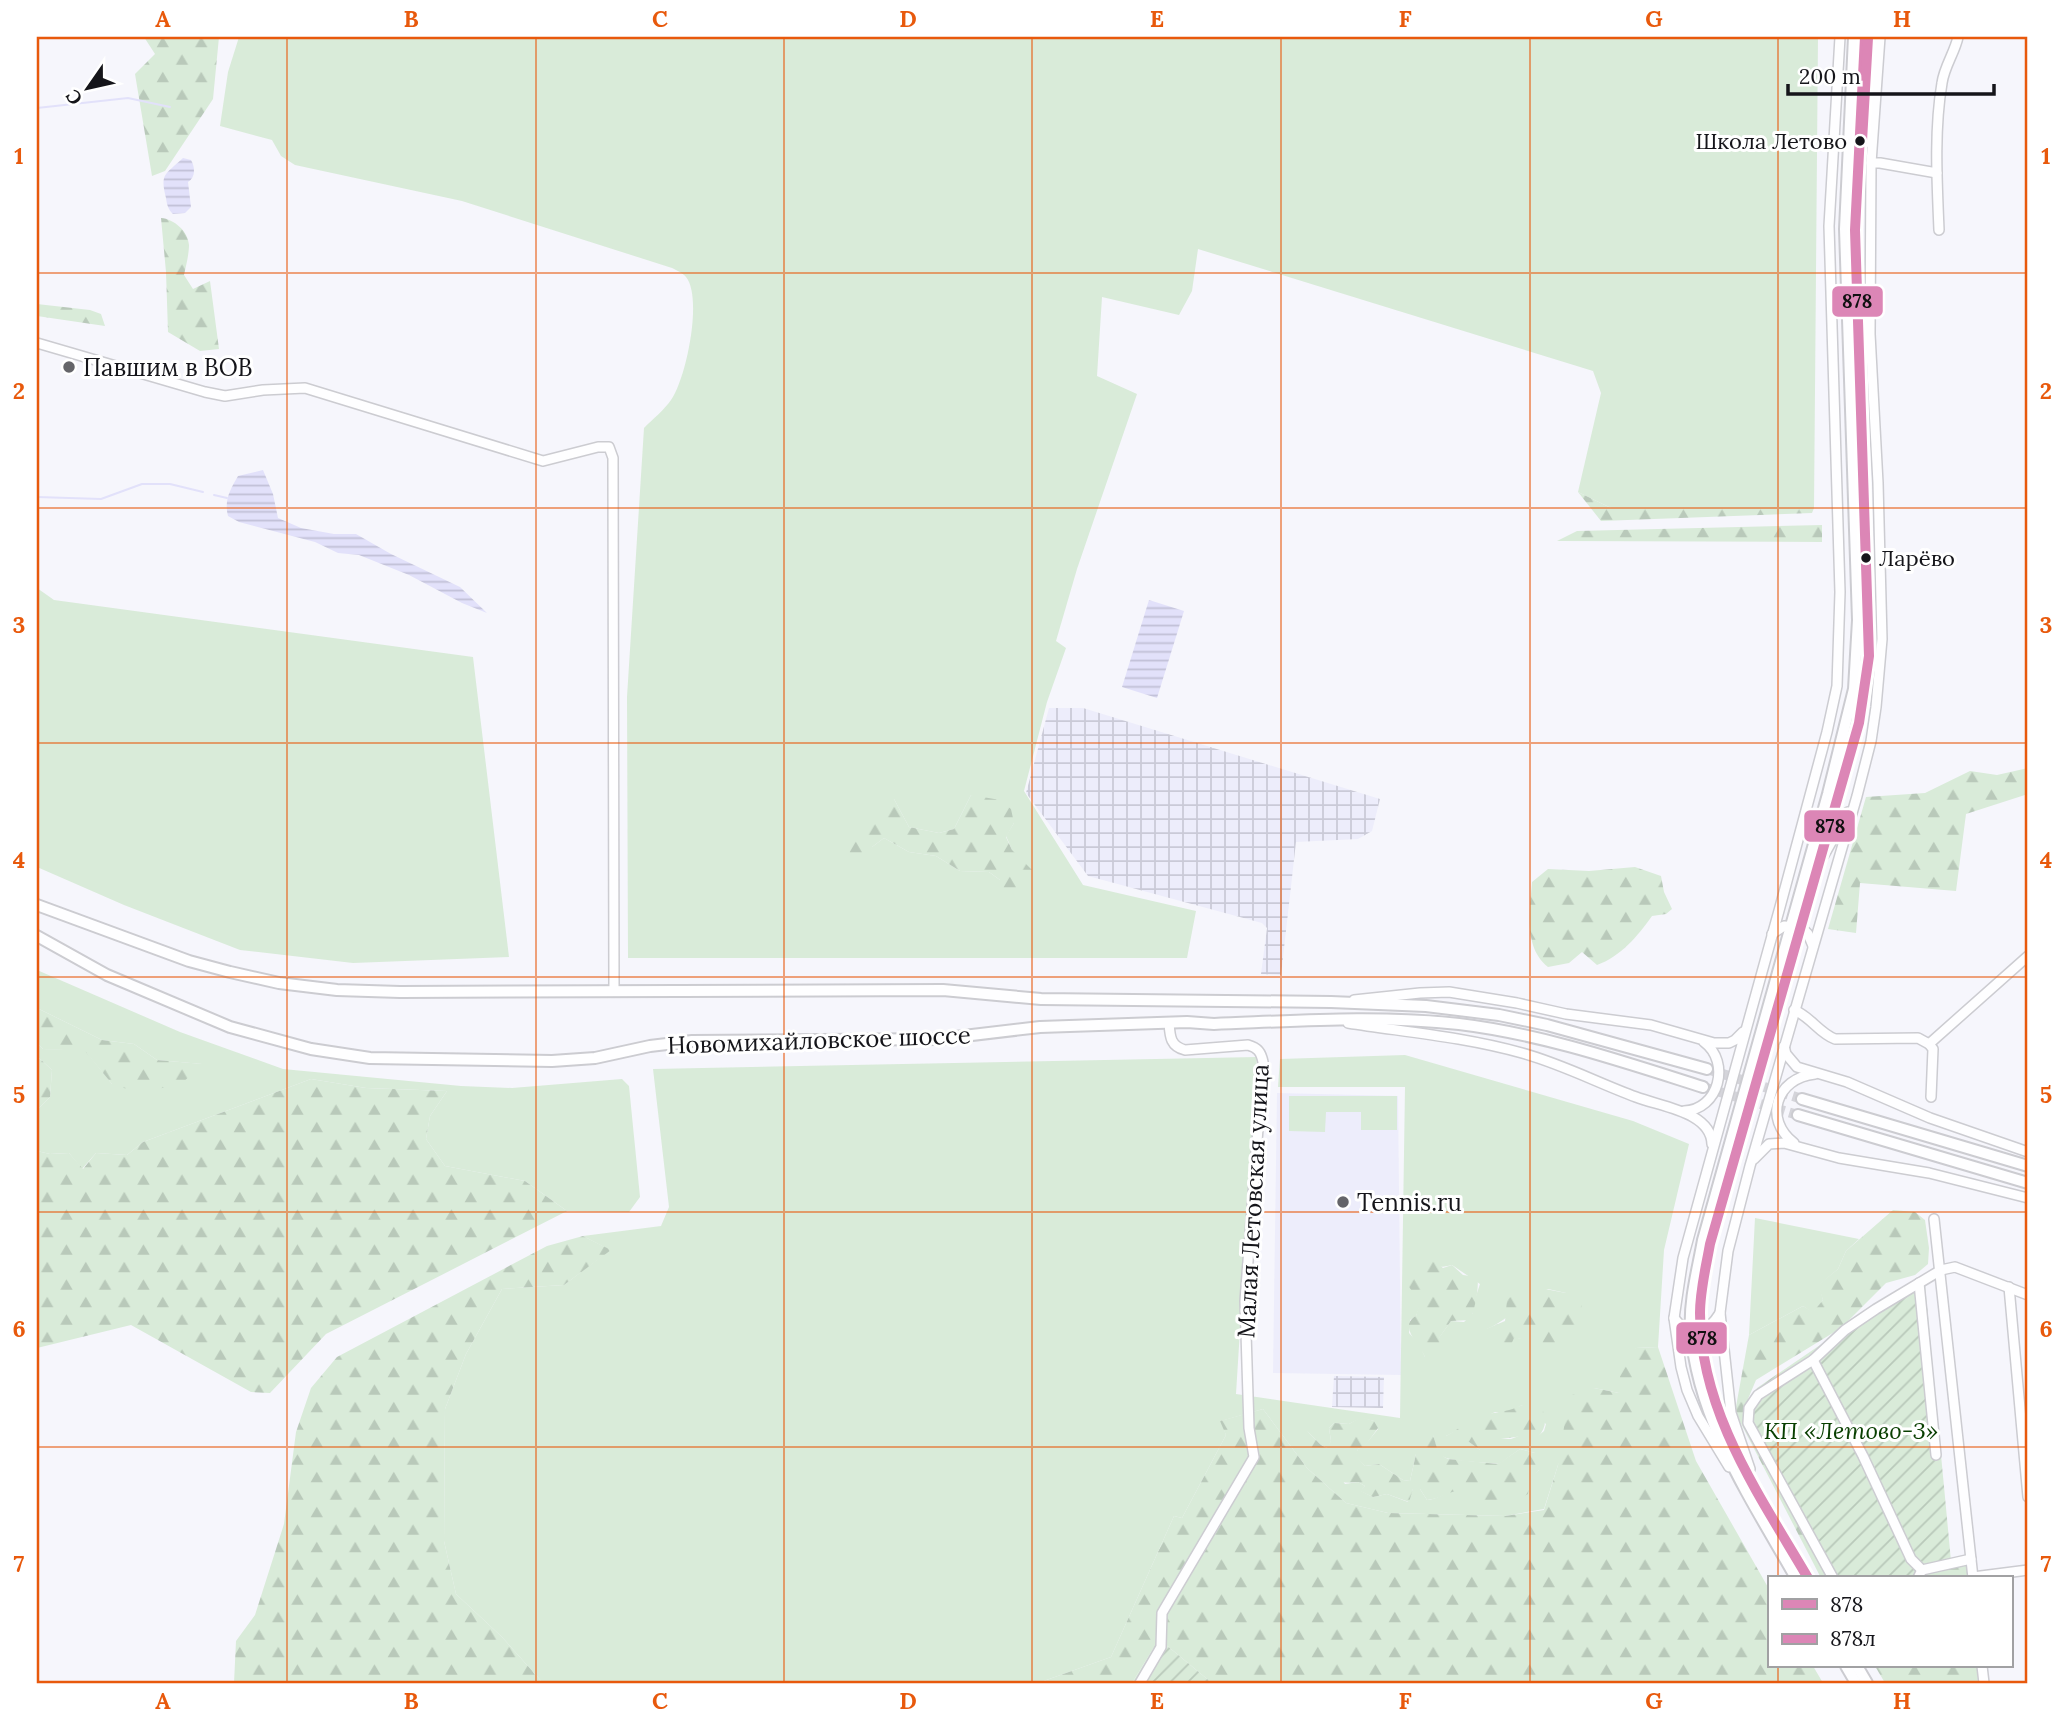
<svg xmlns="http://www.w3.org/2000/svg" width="2065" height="1720" viewBox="0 0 2065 1720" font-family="Lora,serif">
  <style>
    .built { fill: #ededfb }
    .industrial { fill: url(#industrial-grid) }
    .green { fill: #d9ebd9; fill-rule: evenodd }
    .forest { fill: url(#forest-firs) }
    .garden { fill: url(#garden-furrows) }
    .water { fill: url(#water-rules) }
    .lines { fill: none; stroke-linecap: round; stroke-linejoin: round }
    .stream { stroke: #e2e1fa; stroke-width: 2 }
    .major-tunnel { stroke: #d4d4da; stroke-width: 10; stroke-dasharray: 10 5; stroke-linecap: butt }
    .minor-casing { stroke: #ccccd1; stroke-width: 12 }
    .major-casing { stroke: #ccccd1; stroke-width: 14 }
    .minor { stroke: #fefeff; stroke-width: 9 }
    .major { stroke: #fefeff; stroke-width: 10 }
    .bus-1-casing { stroke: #fff; stroke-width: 16 }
    .bus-2-casing { stroke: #fff; stroke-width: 16 }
    .bus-1 { stroke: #dc86b6; stroke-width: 10 }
    .bus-2 { stroke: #dc86b6; stroke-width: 10 }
    .grid { fill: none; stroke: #e8590c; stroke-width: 2; stroke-opacity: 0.55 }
    .bus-dot { fill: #15151a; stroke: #fff; stroke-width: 2.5 }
    .poi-dot { fill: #646469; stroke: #fff; stroke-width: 2.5 }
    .labels { text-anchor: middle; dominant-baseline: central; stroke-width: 6; stroke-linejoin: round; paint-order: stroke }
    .bus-label { font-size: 22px; fill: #15151a; stroke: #fff; text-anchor: end }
    .poi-label { font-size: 24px; fill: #15151a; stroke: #fff; text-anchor: start }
    .street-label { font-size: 24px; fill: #15151a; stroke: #fff }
    .park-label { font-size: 24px; font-style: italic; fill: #093f01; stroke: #fff }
    .line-badge { stroke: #fff; stroke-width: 2.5 }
    .pale-badge-label { font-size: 19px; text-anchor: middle; font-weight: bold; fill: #111 }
    .neatline { fill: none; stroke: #e8590c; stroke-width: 2.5 }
    .grid-label { font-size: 23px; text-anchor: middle; font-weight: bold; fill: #e8590c }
  </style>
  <defs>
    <pattern id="industrial-grid" width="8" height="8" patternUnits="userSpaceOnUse" patternTransform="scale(1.75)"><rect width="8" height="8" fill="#ededfb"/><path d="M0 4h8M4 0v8" fill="none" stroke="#cacad7"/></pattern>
    <pattern id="forest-firs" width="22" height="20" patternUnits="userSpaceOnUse" patternTransform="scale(1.75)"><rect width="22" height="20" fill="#d9ebd9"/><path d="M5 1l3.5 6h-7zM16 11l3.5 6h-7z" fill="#b9c9ba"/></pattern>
    <pattern id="garden-furrows" width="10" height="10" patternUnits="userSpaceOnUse" patternTransform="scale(1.75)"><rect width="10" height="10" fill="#d9ebd9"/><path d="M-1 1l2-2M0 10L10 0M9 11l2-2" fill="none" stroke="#b9c9ba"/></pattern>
    <pattern id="water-rules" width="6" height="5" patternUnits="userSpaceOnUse" patternTransform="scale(1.75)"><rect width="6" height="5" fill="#e2e1fa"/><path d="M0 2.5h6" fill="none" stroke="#c1c0d6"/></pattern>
  </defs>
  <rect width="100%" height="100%" fill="#f6f6fc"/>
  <!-- built -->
  <polygon class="built" points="1277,1093 1398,1096 1401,1375 1273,1373"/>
  <!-- industrial -->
  <g class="industrial">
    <polygon points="1049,708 1083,708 1380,799 1372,831 1358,839 1296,842 1281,975 1261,974 1267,928 1262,923 1088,876 1026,793"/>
    <polygon points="1334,1376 1384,1377 1383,1408 1332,1407"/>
  </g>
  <!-- green -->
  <g class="green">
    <path d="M 239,37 L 1818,37 L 1814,508 L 1611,508 L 1578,492 L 1601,393 L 1593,371 L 1198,249 L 1192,291 L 1179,315 L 1102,297 L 1097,376 L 1137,394 L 1077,569 L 1056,641 L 1066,648 L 1047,702 L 1024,791 L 1083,885 L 1196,911 L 1187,958 L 628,958 L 627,697 L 644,428 C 653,419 664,410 671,400 C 686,379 703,298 686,277 C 683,273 676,270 672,268 L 462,201 L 295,165 L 281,156 L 272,140 L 220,126 L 228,72 ZM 971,795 L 1014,823 L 1006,836 L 1012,850 L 1000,880 L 989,872 L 960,871 L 936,856 L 909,852 L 884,838 L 872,847 L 866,860 L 894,799 L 909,827 L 939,833 L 954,829 Z"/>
    <polygon points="37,588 54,600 473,657 509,957 353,963 240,950 124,905 37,867"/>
    <polygon points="37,970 180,1032 283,1069 461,1086 512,1088 622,1079 629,1086 640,1197 629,1212 567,1211 525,1181 445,1166 426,1139 430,1116 447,1091 366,1088 311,1079 143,1142 127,1155 96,1153 82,1169 69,1153 50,1154 37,1151 37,1110 50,1097 52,1070 37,1056 37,1043 43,1049 85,1050 112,1084 202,1064 157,1060 134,1044 102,1040 37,1008"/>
    <path d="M 1405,1055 L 1633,1121 L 1689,1144 L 1664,1250 L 1658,1347 L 1636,1348 L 1619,1393 L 1594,1388 L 1558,1465 L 1544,1509 L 1505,1516 L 1388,1513 L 1346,1503 L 1307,1468 L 1263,1409 L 1221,1421 L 1226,1435 L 1182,1518 L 1174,1516 L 1111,1657 L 1038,1683 L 543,1683 L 502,1637 L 456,1594 L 444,1541 L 445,1409 L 466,1354 L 502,1289 L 564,1285 L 610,1250 L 583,1236 L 661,1226 L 669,1207 L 653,1069 L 1257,1057 L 1236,1394 L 1400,1418 L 1405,1087 L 1278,1087 L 1280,1059 ZM 1452,1265 L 1480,1284 L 1473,1305 L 1473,1313 L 1464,1322 L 1451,1321 L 1425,1357 L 1419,1344 L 1409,1333 L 1410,1320 L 1416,1316 L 1421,1303 L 1416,1271 C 1427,1264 1440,1269 1452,1265 ZM 1548,1289 L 1566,1293 L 1521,1339 L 1487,1329 C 1512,1318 1522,1300 1548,1289 ZM 1522,1405 L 1546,1424 L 1544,1431 L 1538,1436 L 1524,1434 L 1511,1439 L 1496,1439 L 1480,1450 L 1469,1442 L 1446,1436 L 1495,1412 L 1510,1412 ZM 1361,1418 L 1374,1421 L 1378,1429 L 1365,1445 L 1358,1449 L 1355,1456 L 1365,1466 L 1379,1464 L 1403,1480 L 1410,1481 L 1416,1454 L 1433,1435 C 1435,1441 1436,1451 1442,1456 C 1450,1462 1486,1462 1499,1464 L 1520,1449 L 1535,1453 L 1539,1470 C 1518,1490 1481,1483 1454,1491 C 1444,1493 1438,1499 1427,1500 L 1420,1489 L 1413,1489 L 1408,1502 L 1387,1494 L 1373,1497 L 1361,1491 L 1365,1486 L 1358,1482 L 1345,1484 L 1307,1431 L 1321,1445 L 1328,1448 L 1331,1441 L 1329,1428 L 1334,1423 L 1349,1424 Z"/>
    <polygon points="1289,1096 1397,1096 1397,1130 1361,1130 1361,1112 1326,1112 1325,1132 1289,1131"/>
    <polygon points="1755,1218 1859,1239 1846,1251 1838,1269 1819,1285 1823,1300 1813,1313 1803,1306 1749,1335"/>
  </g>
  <!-- forest -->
  <g class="forest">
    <polygon points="144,37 219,37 213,99 165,171 152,176 135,74 155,54"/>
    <path d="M 161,218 C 174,219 188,231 189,245 C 189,254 186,266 184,275 L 193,289 L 210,281 L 219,349 L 200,351 L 168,332 L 166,272 Z"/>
    <polygon points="37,304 90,310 101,314 105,326 37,316"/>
    <polygon points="1578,492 1611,508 1814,508 1812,513 1601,521"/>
    <polygon points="1822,525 1822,542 1557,541 1577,531"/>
    <polygon points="2028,768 2028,794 1966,814 1956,891 1860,883 1856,933 1828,929 1866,797 1925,793 1970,771 1997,775"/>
    <polygon points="971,795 1000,800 1011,809 1014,823 1006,837 1012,850 1033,871 1022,899 1009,906 1000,880 989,872 960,871 936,856 909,852 884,838 872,847 867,860 852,857 846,845 860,820 874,814 881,802 894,799 909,827 939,833 954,829"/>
    <path d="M 1635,867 L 1661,876 L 1664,892 L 1672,909 L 1666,914 L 1652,916 C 1638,936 1620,957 1597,965 L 1582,952 L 1569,963 L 1548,967 C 1523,947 1530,911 1532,882 L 1548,869 L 1589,871 Z"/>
    <polygon points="37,1008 102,1040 134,1044 157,1060 203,1064 181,1084 139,1093 112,1084 85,1051 43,1049 37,1043"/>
    <polygon points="37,1056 52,1070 50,1097 37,1110"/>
    <polygon points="311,1079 366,1088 447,1091 430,1116 426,1139 445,1166 525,1181 567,1211 326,1334 270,1393 251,1392 131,1325 37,1348 37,1151 50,1154 69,1153 83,1169 96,1153 127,1155 143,1142"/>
    <polygon points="1893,1210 1915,1212 1925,1220 1929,1248 1928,1264 1915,1275 1886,1283 1841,1328 1756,1380 1748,1399 1747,1421 1832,1578 1821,1578 1735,1412 1749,1335 1803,1306 1813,1312 1823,1300 1818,1285 1838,1269 1846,1251"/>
    <polygon points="583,1236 611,1250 564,1285 502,1289 466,1354 445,1409 444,1541 456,1594 502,1637 543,1683 234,1683 236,1641 255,1615 284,1524 296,1432 311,1388 337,1357 547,1246"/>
    <path d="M 1432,1259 L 1443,1268 L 1452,1265 L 1463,1275 L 1477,1277 C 1480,1286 1474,1310 1471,1320 L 1451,1321 L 1439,1338 L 1440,1346 L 1432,1358 L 1425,1357 C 1419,1344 1398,1326 1416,1316 C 1423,1294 1420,1302 1409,1287 L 1409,1273 L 1422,1267 L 1425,1260 Z"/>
    <path d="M 1540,1288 L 1566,1293 L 1572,1290 L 1578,1293 L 1583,1299 L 1580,1314 L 1576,1320 L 1577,1327 C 1562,1346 1549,1346 1526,1345 L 1521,1339 L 1514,1338 L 1509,1349 L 1493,1347 L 1489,1342 L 1486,1329 L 1505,1321 L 1507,1300 L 1512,1295 L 1525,1301 L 1536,1294 Z"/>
    <polygon points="1658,1347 1696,1461 1769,1589 1769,1666 1813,1666 1823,1683 1212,1683 1159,1639 1132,1683 1038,1683 1111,1657 1174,1516 1182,1518 1226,1435 1220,1421 1263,1409 1307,1468 1346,1503 1388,1513 1505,1516 1544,1510 1558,1465 1569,1396 1594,1388 1619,1393 1621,1358 1636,1348"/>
    <path d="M 1522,1405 L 1542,1409 C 1547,1419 1546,1428 1538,1437 C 1523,1433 1512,1439 1497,1439 L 1487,1450 L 1480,1450 L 1469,1442 L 1448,1443 L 1446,1436 C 1454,1432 1461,1426 1469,1421 C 1485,1411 1506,1414 1522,1405 Z"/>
    <path d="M 1361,1417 L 1374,1421 L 1378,1428 L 1365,1446 L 1358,1449 L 1356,1456 L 1365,1466 L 1379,1464 L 1403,1480 L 1410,1481 L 1416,1454 L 1413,1448 L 1426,1432 L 1433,1434 C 1436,1445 1437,1454 1448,1459 L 1498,1464 L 1520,1449 L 1535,1453 L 1541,1452 L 1543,1456 L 1539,1470 L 1530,1479 L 1528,1494 L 1515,1501 L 1470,1502 L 1462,1490 C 1449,1491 1440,1499 1427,1500 L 1420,1489 L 1413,1489 L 1409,1502 L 1387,1494 L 1373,1497 L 1360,1491 L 1365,1486 L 1358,1482 C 1326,1487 1315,1462 1302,1436 L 1306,1430 L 1321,1445 L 1327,1448 L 1331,1441 L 1329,1428 L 1334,1423 L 1349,1424 Z"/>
    <polygon points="1966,1563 1968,1578 1914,1578 1930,1568"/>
    <polygon points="1875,1666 1977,1666 1978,1683 1885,1683"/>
  </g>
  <!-- garden -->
  <g class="garden">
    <polygon points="1924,1274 1951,1561 1918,1578 1832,1578 1744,1415 1757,1388"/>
    <polygon points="1159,1639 1212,1683 1132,1683"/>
  </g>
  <!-- water -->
  <g class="water">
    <path d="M 183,158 L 191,160 C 195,167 196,177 188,182 L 191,207 L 185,213 L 173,214 C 168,209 167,205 166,198 C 160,173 165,175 183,158 Z"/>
    <path d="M 263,470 L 273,494 L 278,518 L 301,528 L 334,534 L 356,534 L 391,554 L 460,587 L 487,613 L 462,603 L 409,575 L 359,555 L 338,553 L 315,542 L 239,522 L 228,516 C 224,500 230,490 238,476 Z"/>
    <polygon points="1149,600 1184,611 1157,698 1122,687"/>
  </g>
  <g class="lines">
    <!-- stream -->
    <g class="stream">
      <polyline points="37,108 128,98 170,107"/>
      <polyline points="214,495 227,498"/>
      <polyline points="37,497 101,499 142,484 170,484 203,492"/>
    </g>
    <!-- major-tunnel -->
    <g class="major-tunnel">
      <polyline points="1707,1069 1802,1099"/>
      <polyline points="1703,1087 1798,1115"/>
    </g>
    <defs>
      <g id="minor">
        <polyline points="1871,163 1880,163 1937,173"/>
        <path d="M 1939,230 C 1937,182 1934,130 1942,83 C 1944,67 1955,52 1958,37"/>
        <polyline points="37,343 205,392 225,396 263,390 305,388 543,461 598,447 609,447 613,458 614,991"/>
        <polyline points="1824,855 1848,812"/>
        <polyline points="1772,934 1784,926 1801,927 1808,934 1813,946"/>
        <polyline points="1354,1000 1420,993 1449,992 1517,1003 1566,1014 1651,1025 1714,1043 1729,1043 1735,1040 1743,1032"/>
        <path d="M 1794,1010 C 1811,1017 1819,1033 1835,1039 L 1918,1038 L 1929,1044 L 1933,1049 L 1931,1097"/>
        <path d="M 1348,1023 C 1406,1032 1465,1037 1522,1053 C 1562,1064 1598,1083 1636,1097 C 1662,1107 1711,1112 1712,1144"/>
        <polyline points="1929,1044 2028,956"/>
        <polyline points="1784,1046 1786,1054 1797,1067 1847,1082 1930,1118 2028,1152"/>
        <path d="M 1684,1111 C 1719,1110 1731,1062 1704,1042"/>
        <path d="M 1794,1143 C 1763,1119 1776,1078 1815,1074"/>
        <polyline points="1754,1159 1769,1144 1784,1143 1839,1158 1929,1173 2028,1198"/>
        <polyline points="1934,1219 1973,1578"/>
        <polyline points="1919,1283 1936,1455"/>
        <polyline points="2009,1287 2028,1497"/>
        <path d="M 1674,1318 C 1691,1340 1707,1334 1720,1313"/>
        <polyline points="1813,1360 1863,1456 1911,1559 1922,1570"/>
        <polyline points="1729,1467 1698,1416 1687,1390 1681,1367 1674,1318 1683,1258 1780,907 1827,732 1837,686 1840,592 1829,226 1840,37"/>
        <polyline points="1750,1469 1731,1413 1720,1313 1728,1251 1750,1166 1857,796 1871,741 1876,707 1882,639 1878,483 1870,334 1871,163 1880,37"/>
        <polyline points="1973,1577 2028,1570"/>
        <polyline points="1833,1578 1748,1423 1749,1408 1758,1395 1813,1360 1845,1330 1876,1309 1941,1270 1955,1267 2028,1295"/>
        <polyline points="1918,1578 1922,1570 1971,1559"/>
        <polyline points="1982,1666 1984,1683"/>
        <path d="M 1140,1683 L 1161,1647 L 1162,1613 L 1254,1457 L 1249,1428 L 1245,1301 L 1263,1062 C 1261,1052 1258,1048 1248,1045 L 1185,1050 C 1170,1046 1170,1036 1169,1023"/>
      </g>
      <g id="major">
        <polyline points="37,905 189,961 230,972 279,983 337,990 400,992 943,990 1041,999 1331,1002 1426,1006 1499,1015 1547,1025 1707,1069"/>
        <path d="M 37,936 L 107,975 L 230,1027 L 311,1049 L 370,1058 L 552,1061 L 595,1058 L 650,1046 L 692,1041 L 938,1039 L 1040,1027 L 1187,1022 L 1214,1024 C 1295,1021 1378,1015 1459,1024 C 1542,1034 1624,1062 1703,1087"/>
        <polyline points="1802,1099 2028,1166"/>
        <polyline points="1798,1115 2028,1183"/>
        <path d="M 1796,1578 C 1753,1502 1697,1420 1691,1330 C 1689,1300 1698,1269 1703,1240 L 1828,794 L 1854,689 L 1858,620 L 1845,229 L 1854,37"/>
        <path d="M 1808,1578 C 1762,1497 1698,1410 1700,1313 C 1701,1290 1706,1267 1710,1244 L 1859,723 L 1869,656 L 1869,621 L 1862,483 L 1855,230 L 1865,37"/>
        <polyline points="1846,1666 1856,1683"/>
        <polyline points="1857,1666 1867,1683"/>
      </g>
    </defs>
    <!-- minor casing -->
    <use href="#minor" class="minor-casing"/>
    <!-- major casing -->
    <use href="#major" class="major-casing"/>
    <!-- minor -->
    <use href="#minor" class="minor"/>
    <!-- major -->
    <use href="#major" class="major"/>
    <defs>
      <path id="bus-1" d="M 1808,1578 C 1760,1496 1700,1412 1700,1313 C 1700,1290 1706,1267 1710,1244 L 1859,723 L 1869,656 L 1855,230 L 1865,37"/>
      <polyline id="bus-2" points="1862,141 1868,38"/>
    </defs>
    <!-- bus-1 casing -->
    <use href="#bus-1" class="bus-1-casing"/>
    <!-- bus-2 casing -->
    <use href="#bus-2" class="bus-2-casing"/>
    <!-- bus-1 -->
    <use href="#bus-1" class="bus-1"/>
    <!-- bus-2 -->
    <use href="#bus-2" class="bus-2"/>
  </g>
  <!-- grid -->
  <path class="grid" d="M 287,37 L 287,1683M 536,37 L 536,1683M 784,37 L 784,1683M 1032,37 L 1032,1683M 1281,37 L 1281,1683M 1530,37 L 1530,1683M 1778,37 L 1778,1578M 37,273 L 2028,273M 37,508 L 2028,508M 37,743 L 2028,743M 37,977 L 2028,977M 37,1212 L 2028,1212M 37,1447 L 2028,1447M 1778,1666 L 1778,1683"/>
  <!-- markers -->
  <g class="bus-dot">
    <circle cx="1860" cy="141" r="6"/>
    <circle cx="1866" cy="558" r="6"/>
  </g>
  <g class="poi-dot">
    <circle cx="69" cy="367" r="7"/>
    <circle cx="1343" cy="1202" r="7"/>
  </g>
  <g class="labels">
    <!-- bus labels -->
    <g class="bus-label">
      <text x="1847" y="141">Школа Летово</text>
      <text x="1879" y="558" text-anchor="start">Ларёво</text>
    </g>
    <!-- poi labels -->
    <g class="poi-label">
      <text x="83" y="367">Павшим в ВОВ</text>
      <text x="1357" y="1202">Tennis.ru</text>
    </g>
    <!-- street labels -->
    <g class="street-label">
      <text transform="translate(819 1040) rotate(-2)">Новомихайловское шоссе</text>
      <text transform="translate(1253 1201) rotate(-87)">Малая Летовская улица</text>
    </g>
    <!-- park labels -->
    <g class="park-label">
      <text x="1851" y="1430">КП «Летово-3»</text>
    </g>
  </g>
  <g class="line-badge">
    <rect x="1831" y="285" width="53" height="33" rx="7" fill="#dc86b6"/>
    <rect x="1803" y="809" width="53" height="34" rx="7" fill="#dc86b6"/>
    <rect x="1675" y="1321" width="53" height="34" rx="7" fill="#dc86b6"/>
  </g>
  <g class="pale-badge-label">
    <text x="1857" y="308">878</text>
    <text x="1830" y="833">878</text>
    <text x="1702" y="1345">878</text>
  </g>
  <!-- border -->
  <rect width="2065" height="1720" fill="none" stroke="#ffffff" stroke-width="77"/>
  <!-- legend -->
  <rect x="1768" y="1576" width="245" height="91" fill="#ffffff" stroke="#a1a1a3" stroke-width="2"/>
  <rect x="1782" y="1599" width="35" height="10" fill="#dc86b6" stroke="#a1a1a3" stroke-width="2"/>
  <text x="1830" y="1612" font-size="21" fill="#15151a">878</text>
  <rect x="1782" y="1634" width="35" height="10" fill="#dc86b6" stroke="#a1a1a3" stroke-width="2"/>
  <text x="1830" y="1646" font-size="21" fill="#15151a">878л</text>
  <!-- north arrow -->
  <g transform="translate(88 88) rotate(236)" stroke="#ffffff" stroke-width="5" paint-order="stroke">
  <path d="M0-5L12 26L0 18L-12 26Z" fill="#15151a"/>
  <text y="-10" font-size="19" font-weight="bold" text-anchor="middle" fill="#15151a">С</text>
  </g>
  <!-- scale -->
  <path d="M1788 84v10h206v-10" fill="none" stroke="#15151a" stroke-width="3.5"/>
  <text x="1799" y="84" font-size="21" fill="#15151a" stroke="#ffffff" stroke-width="5" paint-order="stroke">200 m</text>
  <rect x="38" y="38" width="1988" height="1644" class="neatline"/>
  <g class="grid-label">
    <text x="163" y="27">A</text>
    <text x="411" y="27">B</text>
    <text x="660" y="27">C</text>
    <text x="908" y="27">D</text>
    <text x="1157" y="27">E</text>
    <text x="1405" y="27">F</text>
    <text x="1654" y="27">G</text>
    <text x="1902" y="27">H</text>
    <text x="19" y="164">1</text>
    <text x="2046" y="164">1</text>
    <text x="19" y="399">2</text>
    <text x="2046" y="399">2</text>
    <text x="19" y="633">3</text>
    <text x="2046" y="633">3</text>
    <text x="19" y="868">4</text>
    <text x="2046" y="868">4</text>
    <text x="19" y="1103">5</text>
    <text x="2046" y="1103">5</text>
    <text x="19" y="1337">6</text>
    <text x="2046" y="1337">6</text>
    <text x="19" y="1572">7</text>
    <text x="2046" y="1572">7</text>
    <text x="163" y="1709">A</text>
    <text x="411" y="1709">B</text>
    <text x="660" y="1709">C</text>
    <text x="908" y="1709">D</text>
    <text x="1157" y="1709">E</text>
    <text x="1405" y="1709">F</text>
    <text x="1654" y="1709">G</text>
    <text x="1902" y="1709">H</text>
  </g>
</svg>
